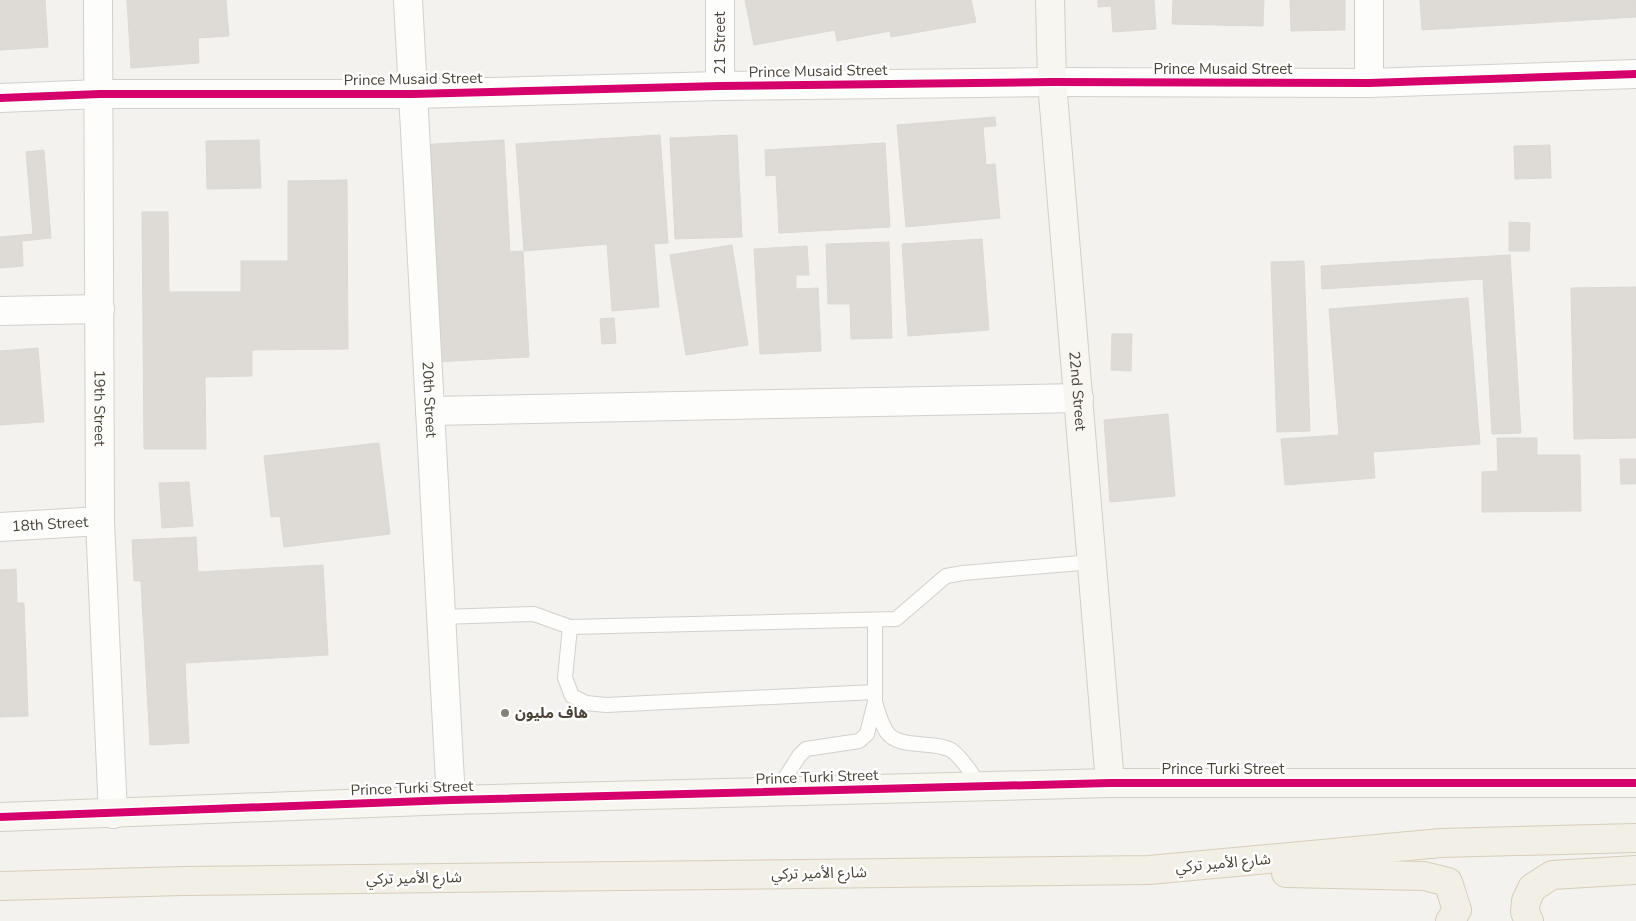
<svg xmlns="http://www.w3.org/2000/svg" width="1636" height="921" viewBox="0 0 1636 921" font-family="'Nunito Sans','Noto Sans Arabic',sans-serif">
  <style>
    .building { fill: #dedbd6; stroke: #dcd9d4 }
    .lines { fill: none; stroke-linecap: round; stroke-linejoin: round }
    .lane-casing { stroke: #d2d0cb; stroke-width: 16 }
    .street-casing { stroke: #d2d0cb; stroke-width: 30 }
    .secondary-casing { stroke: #d3cfc5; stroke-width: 30 }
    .primary-casing { stroke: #d6cebb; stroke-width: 30 }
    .lane { stroke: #fdfdfc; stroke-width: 14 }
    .street { stroke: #fdfdfc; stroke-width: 28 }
    .secondary { stroke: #f7f6f1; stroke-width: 28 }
    .primary { stroke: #f2efe6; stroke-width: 28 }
    .cycleway-casing { stroke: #fff; stroke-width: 11 }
    .cycleway { stroke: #d6006c; stroke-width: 8 }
    .poi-dot { fill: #868178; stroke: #fff; stroke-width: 2 }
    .labels { text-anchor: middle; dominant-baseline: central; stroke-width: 5; stroke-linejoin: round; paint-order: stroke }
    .street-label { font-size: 15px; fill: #4b4439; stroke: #fff }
    .poi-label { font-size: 15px; font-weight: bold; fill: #4b4439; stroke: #fff; text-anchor: start }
  </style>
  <rect width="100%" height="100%" fill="#f4f2ee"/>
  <!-- building -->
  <g class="building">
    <polygon points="0,0 45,0 48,47 0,50"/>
    <polygon points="127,0 226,0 229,36 198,38 199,63 131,68"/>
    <polygon points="745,0 971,0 976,22 891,37 890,31 837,41 835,30 754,45"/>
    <polygon points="1098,0 1154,0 1156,29 1113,32 1111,6 1098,7"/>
    <polygon points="1173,0 1264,0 1263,26 1172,24"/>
    <polygon points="1290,0 1345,0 1345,30 1291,31"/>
    <polygon points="1420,0 1636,0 1636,17 1422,30"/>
    <polygon points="995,117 996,126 983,127 986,165 995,164 1000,218 906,227 897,125"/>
    <polygon points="660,135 668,243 654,244 659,307 612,311 607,244 524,251 516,144"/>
    <polygon points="737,135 742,237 675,239 670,138"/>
    <polygon points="259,140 261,188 207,189 206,141"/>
    <polygon points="504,140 510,252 523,251 529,357 434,362 418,145"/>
    <polygon points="885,143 890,227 779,233 776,175 766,176 765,150"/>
    <polygon points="1550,145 1551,178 1515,179 1514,146"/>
    <polygon points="44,150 51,238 22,241 23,266 0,268 0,237 33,234 26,152"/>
    <polygon points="347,180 348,349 252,350 252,376 205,377 206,449 144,449 142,212 168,212 169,292 241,292 241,261 288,261 288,181"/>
    <polygon points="1509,222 1530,223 1529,251 1509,251"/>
    <polygon points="982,239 989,330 908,336 902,244"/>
    <polygon points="889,242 892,338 851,339 850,304 828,304 826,244"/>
    <polygon points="732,245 748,345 686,355 670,255"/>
    <polygon points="807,246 809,275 796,275 796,289 818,288 821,351 760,354 754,249"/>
    <polygon points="1510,255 1521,433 1492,434 1483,279 1322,289 1321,266"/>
    <polygon points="1304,261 1310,431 1277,432 1271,262"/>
    <polygon points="1636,287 1636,438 1574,439 1571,288"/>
    <polygon points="1468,298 1480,444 1373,452 1375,478 1285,485 1281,439 1339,435 1329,309"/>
    <polygon points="614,318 616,343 602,344 600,319"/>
    <polygon points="1112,334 1132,334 1131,371 1111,370"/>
    <polygon points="38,348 44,422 0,425 0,351"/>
    <polygon points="1168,414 1175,496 1110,502 1104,420"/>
    <polygon points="1497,438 1537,438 1537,455 1580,455 1581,511 1482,512 1482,472 1498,471"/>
    <polygon points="379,443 390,534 284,547 280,516 271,517 264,456"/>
    <polygon points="1620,459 1636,459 1636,484 1621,484"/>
    <polygon points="189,482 193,526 162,528 159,483"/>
    <polygon points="196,537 198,572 323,565 328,655 185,663 189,743 150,745 141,581 134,581 132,540"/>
    <polygon points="16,569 17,603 24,603 28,716 0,717 0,570"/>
  </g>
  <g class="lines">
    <defs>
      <g id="lane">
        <polyline points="441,617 534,614 570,627 896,619 946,576 963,573 1092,562"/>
        <polyline points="570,627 565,678 572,696 586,703 606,705 875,692"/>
        <polyline points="875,700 875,621"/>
        <path d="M 776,792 L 799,756 L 806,749 L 859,741 L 867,734 L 875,702 C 878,712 881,723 886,731 C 898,750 932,740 951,750 C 962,757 972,775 981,786"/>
      </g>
      <g id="street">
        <path id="s1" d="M 98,0 L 100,521 L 113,814"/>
        <path id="s2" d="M 408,0 L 451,800"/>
        <polyline points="1369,83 1369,0"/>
        <polyline points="720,86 720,0"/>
        <polyline points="0,98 100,94 413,94 720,86 1052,82 1369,83 1636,74"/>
        <polyline points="0,311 100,309"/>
        <polyline points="430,411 1079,398"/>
        <path id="s3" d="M 0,527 L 100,521"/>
      </g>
      <g id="secondary">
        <path id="s4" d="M 1050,0 L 1052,82 L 1110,783"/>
        <polyline points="0,817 451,800 1110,783 1636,783"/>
      </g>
      <g id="primary">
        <polyline points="1286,873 1424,876 1448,882 1457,910 1450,921"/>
        <polyline points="0,886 183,881 1149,870 1441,843 1636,838"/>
        <polyline points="1529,921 1525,912 1526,901 1532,888 1552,875 1636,870"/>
      </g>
    </defs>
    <!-- lane casing -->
    <use href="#lane" class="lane-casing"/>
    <!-- street casing -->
    <use href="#street" class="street-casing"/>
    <!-- secondary casing -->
    <use href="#secondary" class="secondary-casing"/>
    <!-- primary casing -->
    <use href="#primary" class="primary-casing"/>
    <!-- lane -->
    <use href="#lane" class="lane"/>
    <!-- street -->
    <use href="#street" class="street"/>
    <!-- secondary -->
    <use href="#secondary" class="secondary"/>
    <!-- primary -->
    <use href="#primary" class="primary"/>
    <defs>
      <g id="cycleway">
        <polyline points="0,98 100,94 413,94 720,86 1052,82 1369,83 1636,74"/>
        <polyline points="0,817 451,800 1110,783 1636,783"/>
      </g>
    </defs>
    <!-- cycleway casing -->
    <use href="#cycleway" class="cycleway-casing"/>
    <!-- cycleway -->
    <use href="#cycleway" class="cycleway"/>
  </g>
  <!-- markers -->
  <circle class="poi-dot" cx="505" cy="713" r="5"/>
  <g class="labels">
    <!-- street labels -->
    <g class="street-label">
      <text transform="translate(720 43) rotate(-90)">21 Street</text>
      <text x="1223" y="69">Prince Musaid Street</text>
      <text transform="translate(818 71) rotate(-1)">Prince Musaid Street</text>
      <text transform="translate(413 79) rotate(-1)">Prince Musaid Street</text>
      <text stroke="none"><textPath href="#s4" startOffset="392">22nd Street</textPath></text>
      <text stroke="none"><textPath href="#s2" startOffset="400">20th Street</textPath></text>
      <text stroke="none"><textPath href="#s1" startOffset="408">19th Street</textPath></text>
      <text stroke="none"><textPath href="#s3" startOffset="50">18th Street</textPath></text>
      <text x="1223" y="769">Prince Turki Street</text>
      <text transform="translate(817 777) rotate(-2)">Prince Turki Street</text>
      <text transform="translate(412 788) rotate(-2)">Prince Turki Street</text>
      <text transform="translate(1223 863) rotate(-5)">شارع الأمير تركي</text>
      <text transform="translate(819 873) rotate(-1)">شارع الأمير تركي</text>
      <text transform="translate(414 878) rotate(-1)">شارع الأمير تركي</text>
    </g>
    <!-- poi labels -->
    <g class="poi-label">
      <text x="515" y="713">هاف مليون</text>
    </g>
  </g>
</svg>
